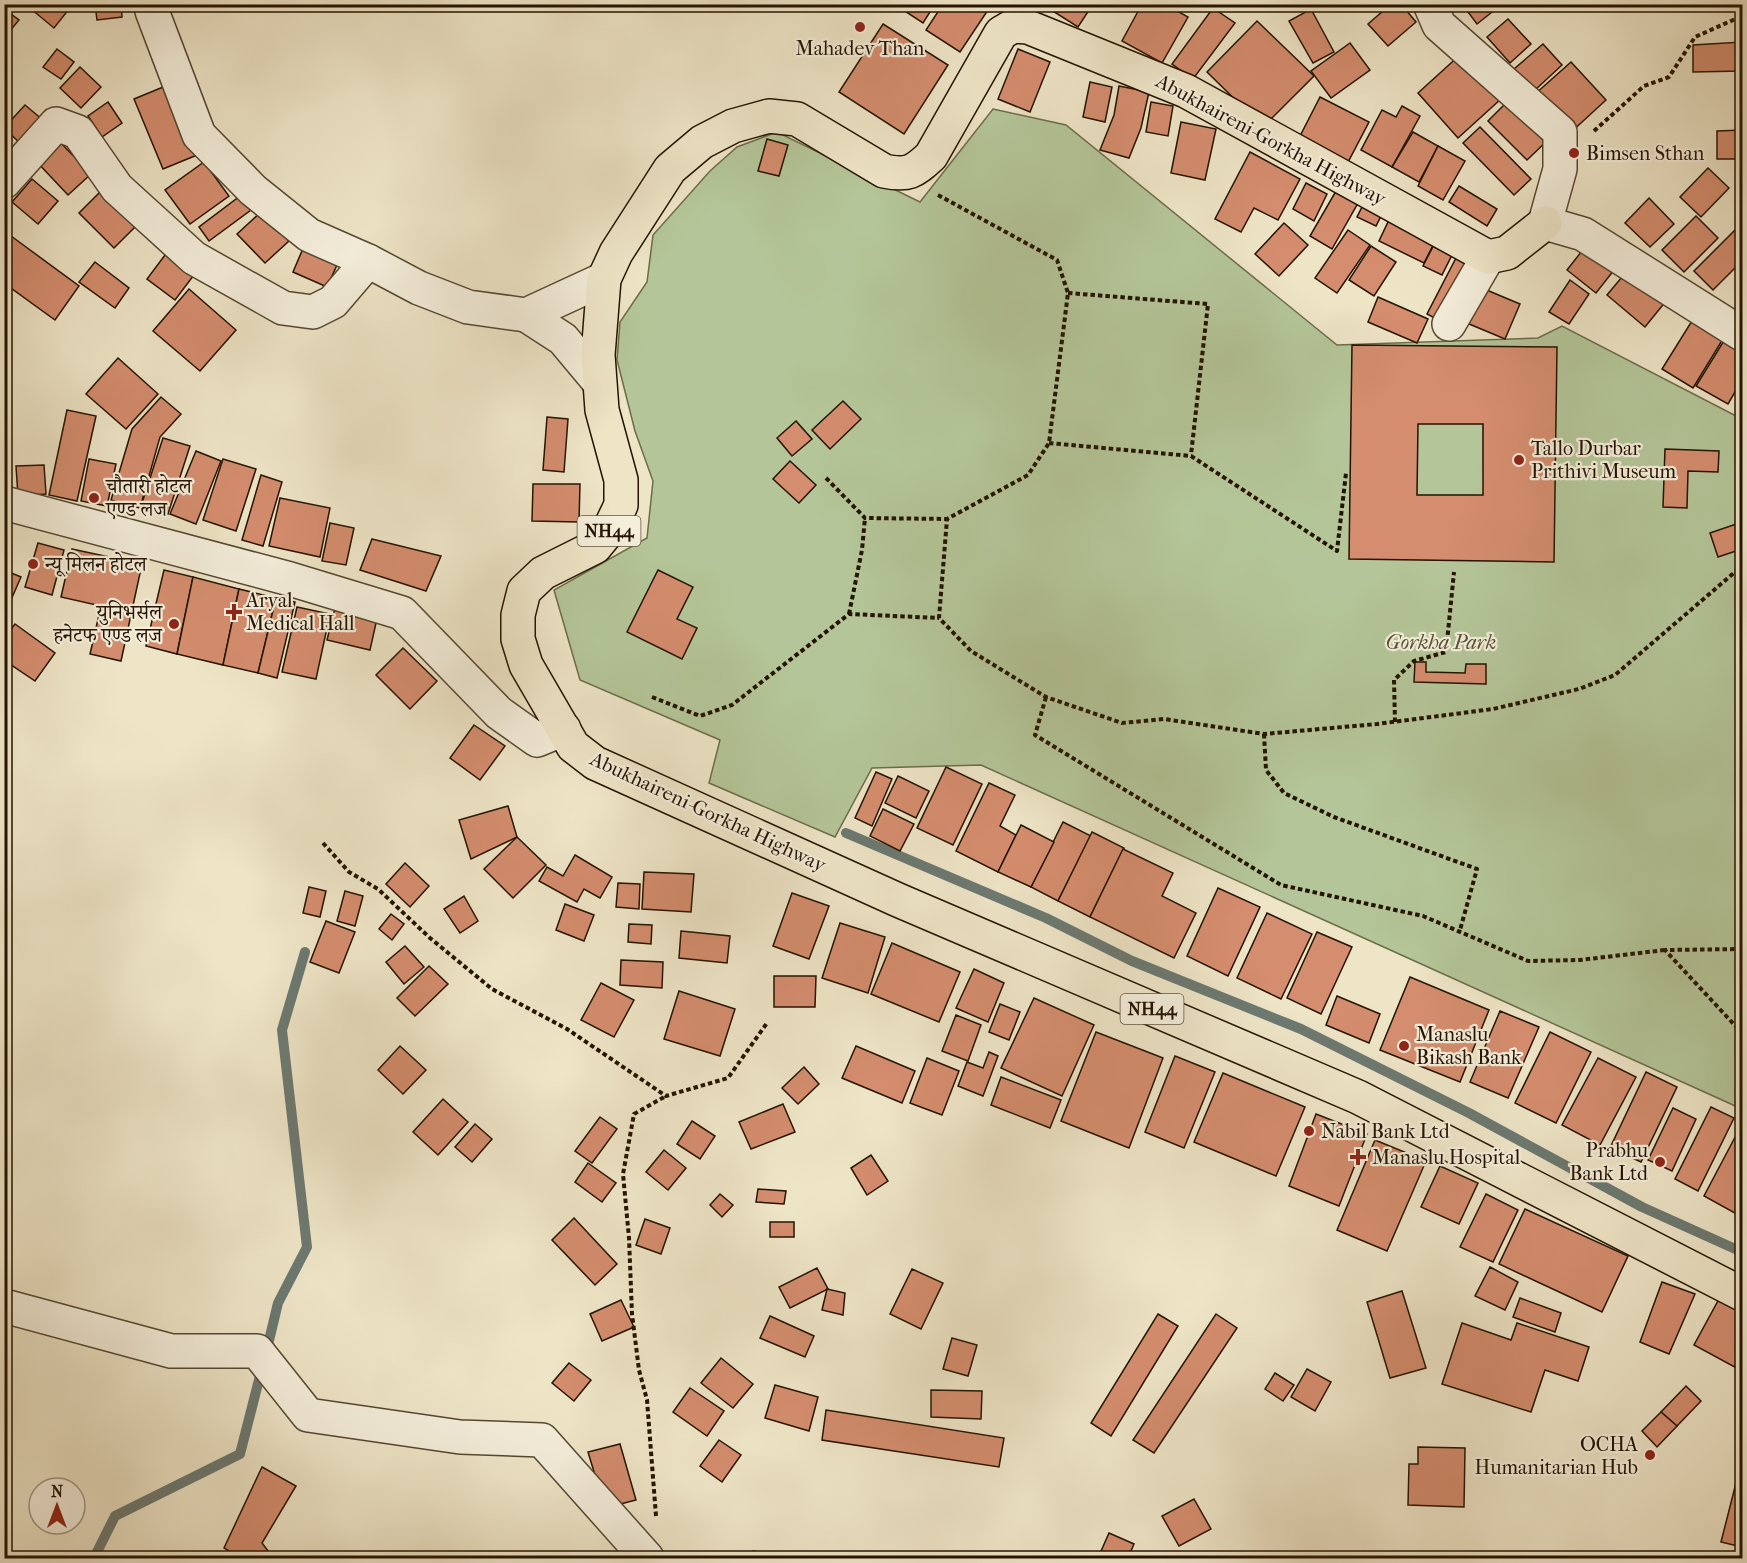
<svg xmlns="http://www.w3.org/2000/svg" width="1747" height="1563" viewBox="0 0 1747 1563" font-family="'IM FELL French Canon','Noto Serif Devanagari',serif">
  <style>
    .green { fill: #b4c699; stroke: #6c6c4c; stroke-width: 1.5 }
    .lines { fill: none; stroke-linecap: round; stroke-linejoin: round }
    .stream { stroke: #6c7971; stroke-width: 10 }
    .building { fill: #d48d6e; stroke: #241300; stroke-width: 1.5; fill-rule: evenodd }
    .minor-casing { stroke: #564832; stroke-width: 36 }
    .major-casing { stroke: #241300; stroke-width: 36 }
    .path { stroke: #241300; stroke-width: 4; stroke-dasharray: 4.5 3; stroke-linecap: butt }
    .minor { stroke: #f4eedb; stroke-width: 33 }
    .major { stroke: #eee5c7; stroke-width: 33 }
    .poi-dot { fill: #8f2418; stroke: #f4eedb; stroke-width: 2 }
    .labels { text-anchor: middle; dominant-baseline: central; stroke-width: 4.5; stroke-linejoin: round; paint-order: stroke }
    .shield { fill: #f4eedb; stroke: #625542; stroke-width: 1.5 }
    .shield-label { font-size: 18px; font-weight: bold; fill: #241300 }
    .poi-label { font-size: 20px; fill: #241300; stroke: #f4eedb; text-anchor: start }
    .street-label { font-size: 20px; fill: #241300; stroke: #f4eedb }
    .park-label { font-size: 20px; font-style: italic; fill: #565236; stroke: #f4eedb }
  </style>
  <rect width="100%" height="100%" fill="#eee5c7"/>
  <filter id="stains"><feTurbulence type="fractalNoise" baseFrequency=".00333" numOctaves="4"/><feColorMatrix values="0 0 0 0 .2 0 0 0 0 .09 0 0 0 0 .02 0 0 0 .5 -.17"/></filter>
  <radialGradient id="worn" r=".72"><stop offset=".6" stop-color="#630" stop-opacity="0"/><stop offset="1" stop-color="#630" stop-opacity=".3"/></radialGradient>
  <!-- green -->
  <polygon class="green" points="993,109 1066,125 1337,345 1538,338 1562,326 1742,419 1742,1109 981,765 872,768 835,837 709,783 720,740 580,680 554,590 647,538 653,481 635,431 617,360 620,322 647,282 653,235 710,171 737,147 777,132 920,202"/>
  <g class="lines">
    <!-- stream -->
    <g class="stream">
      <polyline points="846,833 1046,918 1132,961 1301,1029 1469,1113 1642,1207 1742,1252"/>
      <polyline points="266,1353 278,1303 307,1247 282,1030 305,952"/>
      <polyline points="94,1558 115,1516 240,1454 262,1368"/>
    </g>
  </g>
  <!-- building -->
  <g class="building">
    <polygon points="35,4 73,4 54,28 31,9"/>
    <polygon points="95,4 121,4 122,17 97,20"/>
    <polygon points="894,4 935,4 923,23"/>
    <polygon points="943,4 992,4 960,52 926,30"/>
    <polygon points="1050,4 1093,4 1078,27 1048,8"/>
    <polygon points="1142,4 1165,4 1188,17 1162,63 1122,41"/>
    <polygon points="1391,4 1401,4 1416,22 1388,46 1368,24"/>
    <polygon points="1462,4 1502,4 1477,24"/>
    <polygon points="1213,8 1235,23 1193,79 1172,64"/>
    <polygon points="4,9 19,20 4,38"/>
    <polygon points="1311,9 1334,52 1313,63 1289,21"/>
    <polygon points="1508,19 1531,44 1510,63 1487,37"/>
    <polygon points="1257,21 1314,76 1263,127 1207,72"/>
    <polygon points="883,24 948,65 904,134 839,92"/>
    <polygon points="1742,42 1742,71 1693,72 1693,45"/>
    <polygon points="1350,43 1370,70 1331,98 1311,71"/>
    <polygon points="1543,44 1562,65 1534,91 1514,69"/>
    <polygon points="57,49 74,62 61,79 43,67"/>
    <polygon points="1018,49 1050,62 1030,112 998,99"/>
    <polygon points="1462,53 1502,98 1458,138 1418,93"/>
    <polygon points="1571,62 1606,100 1569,134 1534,95"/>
    <polygon points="80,67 101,87 81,108 60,88"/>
    <polygon points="1090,82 1112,87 1105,122 1083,117"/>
    <polygon points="168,85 197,155 163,169 134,99"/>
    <polygon points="1119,86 1149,92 1141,128 1129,158 1100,150 1114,115"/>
    <polygon points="1320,97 1369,122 1346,166 1297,142"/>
    <polygon points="1512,97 1551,137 1527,160 1488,121"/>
    <polygon points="108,102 122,123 102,137 88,116"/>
    <polygon points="1151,102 1173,106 1168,136 1146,132"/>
    <polygon points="25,105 43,120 22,145 4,128"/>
    <polygon points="1402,106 1420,116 1392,167 1361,150 1382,110 1396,117"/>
    <polygon points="1181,122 1216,129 1205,180 1171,173"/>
    <polygon points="1480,127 1531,179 1514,195 1463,143"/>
    <polygon points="1742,130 1742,159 1717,159 1717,131"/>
    <polygon points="1413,132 1438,146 1419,182 1392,167"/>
    <polygon points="57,139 91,174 68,195 35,160"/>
    <polygon points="767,139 788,145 779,176 758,171"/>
    <polygon points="1438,146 1465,161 1443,200 1418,186"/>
    <polygon points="1250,152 1300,179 1278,220 1254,208 1241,232 1215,219"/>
    <polygon points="204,162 229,196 190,224 165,190"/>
    <polygon points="1708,168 1729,188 1701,217 1680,197"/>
    <polygon points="32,179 58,201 38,224 12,202"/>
    <polygon points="1306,183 1327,194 1314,221 1293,209"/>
    <polygon points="1459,186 1497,209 1487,226 1449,202"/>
    <polygon points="101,191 136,226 114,248 79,213"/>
    <polygon points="1336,191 1358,203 1332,249 1310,236"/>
    <polygon points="1370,191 1389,200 1376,226 1357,217"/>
    <polygon points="244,193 255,207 209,241 199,227"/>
    <polygon points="1649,198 1674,224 1650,247 1625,223"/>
    <polygon points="1397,203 1443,226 1424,263 1379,241"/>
    <polygon points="262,211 289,241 265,263 237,234"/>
    <polygon points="1696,216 1718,238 1684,272 1662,250"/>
    <polygon points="1284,223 1308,245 1279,276 1255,254"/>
    <polygon points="1741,224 1742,261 1713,290 1694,271"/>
    <polygon points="1444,225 1453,253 1442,275 1423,266"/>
    <polygon points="1348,230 1370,245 1337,293 1315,278"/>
    <polygon points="7,233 79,286 55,320 4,283 4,268 10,260 4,255 4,237"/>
    <polygon points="1596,233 1625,256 1596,293 1567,270"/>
    <polygon points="307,239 342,254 327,287 293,272"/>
    <polygon points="1371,246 1396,262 1374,296 1349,280"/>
    <polygon points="168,251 197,271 175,300 147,279"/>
    <polygon points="1456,258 1473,268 1444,323 1427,314"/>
    <polygon points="95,262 129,288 115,308 79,282"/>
    <polygon points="1632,265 1670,296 1645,327 1607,295"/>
    <polygon points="1570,280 1589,294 1569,324 1549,312"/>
    <polygon points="1477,286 1520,304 1505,339 1462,321"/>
    <polygon points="189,289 236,330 200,371 153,331"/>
    <polygon points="1378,297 1428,319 1417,343 1368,322"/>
    <polygon points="1695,316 1726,334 1693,388 1662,369"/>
    <polygon points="1730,331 1742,338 1742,380 1728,404 1696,386"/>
    <path d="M 1352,345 L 1557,347 L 1554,562 L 1349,559 ZM 1418,424 L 1483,424 L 1483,495 L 1417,495 Z"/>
    <polygon points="118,358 158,394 126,429 86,394"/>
    <polygon points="161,397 181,414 160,437 140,508 111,500 132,429"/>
    <polygon points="843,401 861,419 830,449 812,430"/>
    <polygon points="67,410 96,416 77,501 49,495"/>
    <polygon points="547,417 568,419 564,472 543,470"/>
    <polygon points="796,421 812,439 792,456 777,438"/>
    <polygon points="163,438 190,446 168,514 141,506"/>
    <polygon points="1665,449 1719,451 1718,472 1688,471 1687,508 1663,507"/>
    <polygon points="196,451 221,461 196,524 170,514"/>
    <polygon points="89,459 116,464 107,506 81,501"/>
    <polygon points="223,459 256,469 236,531 203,520"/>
    <polygon points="790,461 816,485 799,503 773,479"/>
    <polygon points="44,465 46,494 18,496 16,466"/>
    <polygon points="261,475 282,482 263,546 242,540"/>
    <polygon points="533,484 580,484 579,522 532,521"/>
    <polygon points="280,498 330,508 320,557 269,546"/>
    <polygon points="1742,522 1742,549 1718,557 1710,533"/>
    <polygon points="330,523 354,528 346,565 322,561"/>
    <polygon points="372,539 441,556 426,591 360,570"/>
    <polygon points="38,543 64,550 52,595 25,587"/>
    <polygon points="72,549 142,564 121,661 90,654 101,606 61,597"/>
    <polygon points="4,570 21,577 4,616"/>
    <polygon points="164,570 193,577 177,654 146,646"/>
    <polygon points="658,570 693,587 677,619 697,628 682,659 627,632"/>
    <polygon points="193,577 239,589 223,665 177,654"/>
    <polygon points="239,589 276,598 258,673 223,665"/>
    <polygon points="276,598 295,602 277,678 258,673"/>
    <polygon points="336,604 378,614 370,650 327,640"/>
    <polygon points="297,607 330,614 316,679 282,672"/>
    <polygon points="15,624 55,653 35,681 4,660 4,638"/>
    <polygon points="403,648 437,681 410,709 376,675"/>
    <polygon points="1415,662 1426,662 1426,672 1465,673 1466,664 1486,664 1486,684 1414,682"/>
    <polygon points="474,725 505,746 480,780 450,758"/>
    <polygon points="946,767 982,784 953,845 917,828"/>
    <polygon points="876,772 892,779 872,826 855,818"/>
    <polygon points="898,776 929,791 916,818 885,803"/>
    <polygon points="989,783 1015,795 1000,826 1016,835 998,872 956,851"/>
    <polygon points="508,806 517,837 471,859 459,820"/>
    <polygon points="883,809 914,824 900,851 870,836"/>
    <polygon points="1063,822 1091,836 1058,901 1031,887"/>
    <polygon points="1021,825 1054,842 1031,887 998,872"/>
    <polygon points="1092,832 1124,848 1090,917 1058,901"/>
    <polygon points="517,837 546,865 513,898 484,869"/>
    <polygon points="1123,849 1173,873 1162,896 1196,913 1174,958 1090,917"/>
    <polygon points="575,855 612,877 600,898 584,889 577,902 539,881 547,867 563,876"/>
    <polygon points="405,863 429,886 410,907 386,884"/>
    <polygon points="644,872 694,874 691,912 642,909"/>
    <polygon points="618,883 640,884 639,909 616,907"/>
    <polygon points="309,887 326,891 320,917 303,913"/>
    <polygon points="1218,888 1260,907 1228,976 1187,956"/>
    <polygon points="345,891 363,896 355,926 337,921"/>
    <polygon points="792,893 829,906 809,959 773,946"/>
    <polygon points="464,896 478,921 460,933 444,909"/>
    <polygon points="565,904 594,915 584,941 556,930"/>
    <polygon points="1267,913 1312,934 1281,999 1237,978"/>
    <polygon points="391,914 404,924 392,940 379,929"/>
    <polygon points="326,921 355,932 339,973 310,962"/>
    <polygon points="840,923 885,937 868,993 822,978"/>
    <polygon points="629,924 652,925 651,944 628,942"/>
    <polygon points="681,931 730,936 727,963 679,958"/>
    <polygon points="1317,932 1352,947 1321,1014 1287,998"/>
    <polygon points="892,943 960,972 939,1022 871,994"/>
    <polygon points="405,946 424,967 404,984 386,962"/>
    <polygon points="621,960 663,962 662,988 620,985"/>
    <polygon points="429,966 448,984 415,1016 397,998"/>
    <polygon points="974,969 1004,983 988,1022 956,1008"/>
    <polygon points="774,976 816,976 815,1007 774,1007"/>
    <polygon points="1410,977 1489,1010 1460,1082 1380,1050"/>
    <polygon points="601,983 634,1000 614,1037 581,1020"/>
    <polygon points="679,991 735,1009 720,1056 664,1039"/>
    <polygon points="1337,996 1380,1014 1369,1043 1326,1025"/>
    <polygon points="1034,998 1094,1025 1062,1096 1001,1068"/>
    <polygon points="1000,1004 1020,1012 1009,1040 989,1032"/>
    <polygon points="1500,1011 1539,1027 1508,1098 1470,1082"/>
    <polygon points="956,1015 981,1025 968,1061 942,1051"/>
    <polygon points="1096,1032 1163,1058 1129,1148 1061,1121"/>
    <polygon points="1550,1032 1591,1052 1556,1123 1515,1103"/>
    <polygon points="400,1046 426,1070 403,1094 378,1070"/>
    <polygon points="856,1046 915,1071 902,1103 842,1078"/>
    <polygon points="989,1052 998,1056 983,1096 958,1086 967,1062 983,1068"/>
    <polygon points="1175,1056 1215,1072 1184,1148 1145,1132"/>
    <polygon points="927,1058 959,1071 942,1115 910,1103"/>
    <polygon points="1598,1058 1636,1077 1600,1145 1562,1125"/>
    <polygon points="804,1067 819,1084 798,1104 782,1088"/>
    <polygon points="1646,1072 1677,1087 1641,1162 1610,1148"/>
    <polygon points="1223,1073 1305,1107 1276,1176 1194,1142"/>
    <polygon points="1001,1077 1061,1100 1050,1128 991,1105"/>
    <polygon points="443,1099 468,1122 438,1155 413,1132"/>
    <polygon points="783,1104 795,1132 751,1149 739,1122"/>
    <polygon points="1711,1107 1734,1118 1698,1191 1675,1179"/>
    <polygon points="1673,1108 1696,1119 1672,1171 1648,1160"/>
    <polygon points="1316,1114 1367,1134 1339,1206 1289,1186"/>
    <polygon points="600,1117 617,1129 592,1163 575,1151"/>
    <polygon points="692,1121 715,1136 700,1159 677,1144"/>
    <polygon points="475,1124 492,1139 472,1162 455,1147"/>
    <polygon points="1742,1124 1742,1217 1704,1196"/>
    <polygon points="1375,1140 1426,1161 1387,1251 1337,1230"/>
    <polygon points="664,1150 686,1168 668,1190 646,1172"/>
    <polygon points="871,1155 888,1181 867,1195 851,1168"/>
    <polygon points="588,1163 616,1183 602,1202 575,1182"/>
    <polygon points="1440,1166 1478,1183 1459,1224 1421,1207"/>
    <polygon points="758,1189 786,1191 784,1204 756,1202"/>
    <polygon points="720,1194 733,1205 722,1217 710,1205"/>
    <polygon points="1486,1194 1518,1210 1493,1262 1460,1247"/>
    <polygon points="1525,1209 1628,1256 1602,1312 1499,1264"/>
    <polygon points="574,1218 617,1264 595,1285 552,1240"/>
    <polygon points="645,1219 670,1228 661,1254 636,1245"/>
    <rect x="770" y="1222" width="24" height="15"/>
    <polygon points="1490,1267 1518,1282 1505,1310 1475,1296"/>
    <polygon points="817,1268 828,1289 790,1308 779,1287"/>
    <polygon points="912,1269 943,1283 921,1329 890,1314"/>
    <polygon points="1662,1282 1695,1294 1669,1354 1640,1342"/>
    <polygon points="827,1289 845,1293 843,1315 822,1310"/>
    <polygon points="1402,1291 1426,1368 1390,1378 1367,1302"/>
    <polygon points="1520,1298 1561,1313 1555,1332 1513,1317"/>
    <polygon points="1719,1299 1742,1311 1742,1371 1694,1345"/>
    <polygon points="621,1300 634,1327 602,1341 590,1314"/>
    <polygon points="1158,1314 1178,1326 1111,1436 1091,1423"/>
    <polygon points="1216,1314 1237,1328 1154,1453 1133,1440"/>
    <polygon points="770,1316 814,1336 805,1357 760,1338"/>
    <polygon points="1462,1323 1511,1340 1517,1323 1589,1347 1578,1381 1545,1370 1531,1412 1442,1384"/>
    <polygon points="952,1338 977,1345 968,1376 943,1369"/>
    <polygon points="721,1358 753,1384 733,1408 701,1383"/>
    <polygon points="569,1363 591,1380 574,1401 552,1383"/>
    <polygon points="1307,1369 1331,1382 1315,1411 1291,1397"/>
    <polygon points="1275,1373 1294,1385 1283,1401 1265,1389"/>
    <polygon points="775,1385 818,1397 809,1431 765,1418"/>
    <polygon points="1686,1386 1701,1401 1677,1426 1661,1412"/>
    <polygon points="690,1388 724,1411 707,1436 673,1412"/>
    <polygon points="931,1390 982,1391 981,1419 931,1417"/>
    <polygon points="826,1410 1004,1438 999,1467 822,1440"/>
    <polygon points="1661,1412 1677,1426 1657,1447 1642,1431"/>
    <polygon points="719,1440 741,1455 722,1482 700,1466"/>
    <polygon points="620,1444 636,1500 605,1508 588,1452"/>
    <polygon points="1418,1447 1465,1448 1464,1507 1408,1505 1409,1464 1418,1464"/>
    <polygon points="262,1467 296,1486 262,1543 268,1551 266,1558 241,1558 224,1548"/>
    <polygon points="1737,1479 1742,1480 1742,1547 1721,1542"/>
    <polygon points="1194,1499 1211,1529 1179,1546 1162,1516"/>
    <polygon points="1109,1533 1134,1544 1128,1558 1098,1558"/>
    <polygon points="753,1551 789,1558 751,1558"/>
  </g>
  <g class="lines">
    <defs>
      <g id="minor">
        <polyline points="152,4 152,11 199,135 253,190 309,235 368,261 419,288 468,307 526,315 604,279"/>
        <polyline points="1430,4 1439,25 1560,132 1560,169 1545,223 1583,234 1742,334"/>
        <polyline points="4,182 56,124 78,132 117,188 194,258 283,308 313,312 333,302 368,261"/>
        <polyline points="526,315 563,339 599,382"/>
        <polyline points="1449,324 1488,257"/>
        <polyline points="4,503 290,579 402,613 499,713 537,740 564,729"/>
        <polyline points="4,1306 171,1351 257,1351 308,1415 460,1437 542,1440 647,1558"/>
      </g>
      <path id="major" d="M 1545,223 L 1507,253 L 1488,257 L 1186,91 L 1028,27 L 1013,26 L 1001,33 L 931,156 C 914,172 908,176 884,171 L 797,119 L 769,116 L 733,126 L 702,142 L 670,169 L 616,253 L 604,279 L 598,355 L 602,410 L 621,480 L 621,505 L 609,530 L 595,547 L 543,573 L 524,591 L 518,615 L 518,639 L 526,665 L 573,746 L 595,763 L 898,900 L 1358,1097 L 1742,1294"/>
    </defs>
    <!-- minor casing -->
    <use href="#minor" class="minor-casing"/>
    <!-- major casing -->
    <use href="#major" class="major-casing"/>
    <!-- path -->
    <g class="path">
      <polyline points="1594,131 1644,86 1669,77 1695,37 1742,16"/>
      <polyline points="938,195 1057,260 1068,293 1049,443 1028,475 947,519 939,618 971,651 1046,697 1122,723 1164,719 1264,734 1377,724 1493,709 1579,689 1615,675 1742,566"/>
      <polyline points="1068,293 1208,304 1191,455"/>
      <polyline points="1049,443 1191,456 1337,551 1346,473"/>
      <polyline points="826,478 865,518 947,519"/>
      <polyline points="1735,572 1742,575"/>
      <polyline points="849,614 862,550 865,518"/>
      <polyline points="652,697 700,716 732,705 849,614 939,618"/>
      <polyline points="1046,697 1035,735 1281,885 1423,916 1528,961 1580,960 1665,950"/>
      <polyline points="1395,722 1394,680 1414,661 1446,652 1454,572"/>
      <polyline points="1264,734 1266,770 1284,793 1334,817 1477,869 1460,930"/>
      <polyline points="323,843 349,872 378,889 430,938 492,989 567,1029 666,1096 728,1078 767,1023"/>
      <polyline points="1742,949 1665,950 1742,1033"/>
      <polyline points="656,1516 647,1400 639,1370 632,1314 629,1238 623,1174 634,1114 666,1096"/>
    </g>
    <!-- minor -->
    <use href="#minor" class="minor"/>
    <!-- major -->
    <use href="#major" class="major"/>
  </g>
  <!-- markers -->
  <g class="poi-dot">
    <circle cx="860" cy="27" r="6"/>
    <circle cx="1574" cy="153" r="6"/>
    <circle cx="1519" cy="460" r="6"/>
    <circle cx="94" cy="498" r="6"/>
    <circle cx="33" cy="564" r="6"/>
    <path d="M231 603h6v6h6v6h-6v6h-6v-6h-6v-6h6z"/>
    <circle cx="174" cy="624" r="6"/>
    <circle cx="1404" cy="1046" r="6"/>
    <circle cx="1309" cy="1131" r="6"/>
    <path d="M1355 1148h6v6h6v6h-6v6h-6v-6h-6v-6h6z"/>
    <circle cx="1660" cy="1162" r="6"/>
    <circle cx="1650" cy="1455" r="6"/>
  </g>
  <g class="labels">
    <!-- shield labels -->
    <g class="shield">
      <rect x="577.5" y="516" width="63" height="30" rx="4.5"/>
      <rect x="1120.5" y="994" width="63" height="30" rx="4.5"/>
    </g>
    <g class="shield-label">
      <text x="609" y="531">NH44</text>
      <text x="1152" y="1009">NH44</text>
    </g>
    <!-- poi labels -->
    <g class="poi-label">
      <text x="860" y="48" text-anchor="middle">Mahadev Than</text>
      <text x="1586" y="153">Bimsen Sthan</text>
      <text x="1531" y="448">Tallo Durbar<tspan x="1531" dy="23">Prithivi Museum</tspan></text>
      <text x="106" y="486">चौतारी होटल<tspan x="106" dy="23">एण्ड लज</tspan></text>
      <text x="45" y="564">न्यू मिलन होटल</text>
      <text x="246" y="600">Aryal<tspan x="246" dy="23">Medical Hall</tspan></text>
      <text x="162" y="612" text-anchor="end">युनिभर्सल<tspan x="162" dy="23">हनेटफ एण्ड लज</tspan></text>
      <text x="1416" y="1034">Manaslu<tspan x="1416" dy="23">Bikash Bank</tspan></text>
      <text x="1321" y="1131">Nabil Bank Ltd</text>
      <text x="1648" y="1150" text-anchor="end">Prabhu<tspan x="1648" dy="23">Bank Ltd</tspan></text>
      <text x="1372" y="1157">Manaslu Hospital</text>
      <text x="1638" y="1444" text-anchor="end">OCHA<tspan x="1638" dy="23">Humanitarian Hub</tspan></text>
    </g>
    <!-- street labels -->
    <g class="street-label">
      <text transform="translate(1271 140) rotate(28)">Abukhaireni-Gorkha Highway</text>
      <text transform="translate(708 812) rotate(25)">Abukhaireni-Gorkha Highway</text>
    </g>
    <!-- park labels -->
    <g class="park-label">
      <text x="1441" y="642">Gorkha Park</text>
    </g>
  </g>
  <!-- margin -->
  <rect width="1747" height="1563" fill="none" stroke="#eee5c7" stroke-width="24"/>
  <rect x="6" y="6" width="1735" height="1551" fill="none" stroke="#241300" stroke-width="3"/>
  <rect x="12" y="12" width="1723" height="1539" fill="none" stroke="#241300" stroke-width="1.5"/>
  <!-- north arrow -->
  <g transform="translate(57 1506)"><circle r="28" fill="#f4eedb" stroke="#a19683" stroke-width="1.5"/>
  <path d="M0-4.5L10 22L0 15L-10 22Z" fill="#8f2418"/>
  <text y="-9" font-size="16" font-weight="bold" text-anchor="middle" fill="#241300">N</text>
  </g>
  <rect width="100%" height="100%" filter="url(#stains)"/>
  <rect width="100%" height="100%" fill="url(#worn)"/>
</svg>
